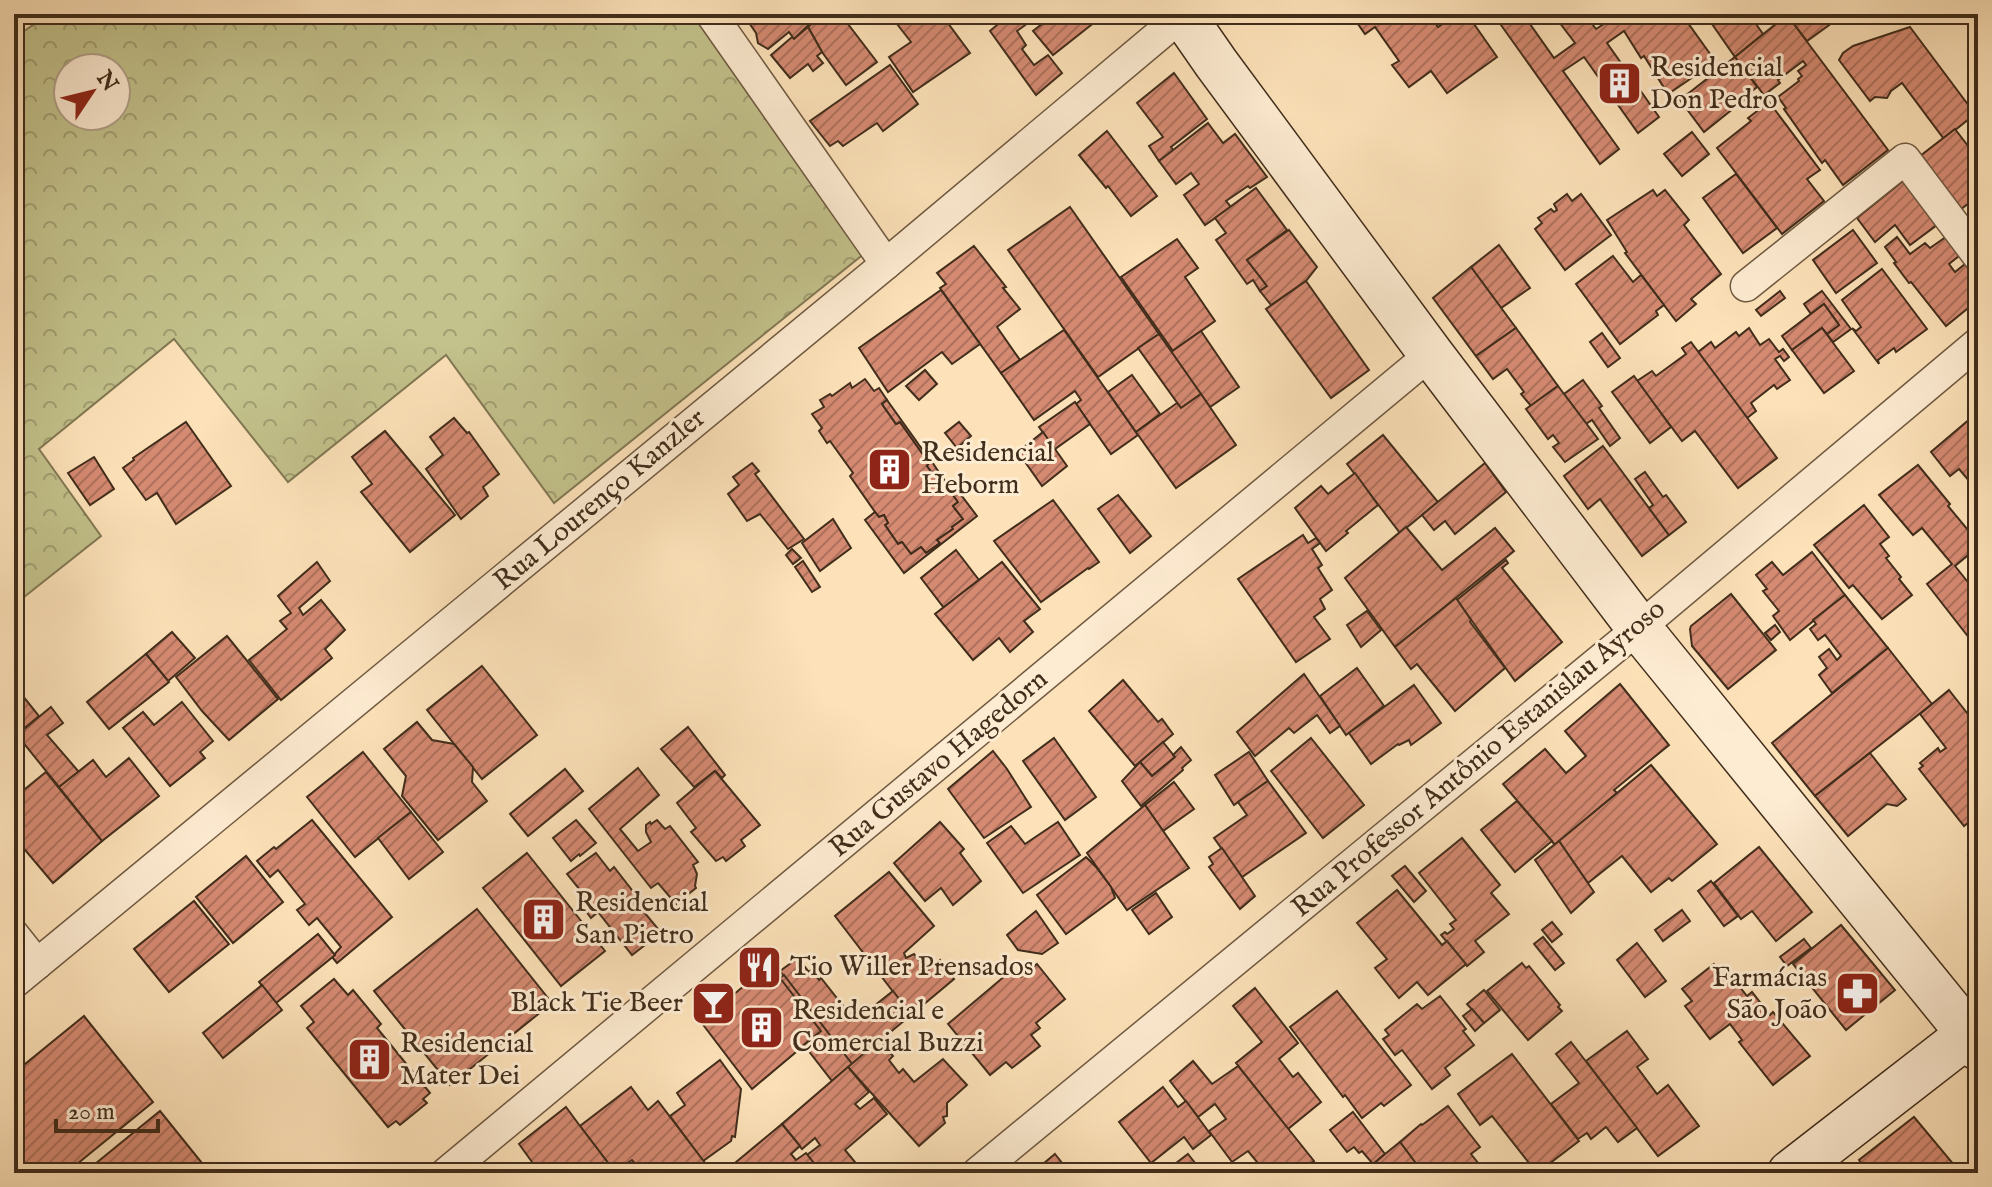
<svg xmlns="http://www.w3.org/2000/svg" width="1992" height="1187" viewBox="0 0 1992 1187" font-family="'IM FELL English',serif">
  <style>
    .forest { fill: url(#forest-crowns); stroke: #827854; stroke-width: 2; fill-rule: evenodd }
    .building { fill: url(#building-hatch); stroke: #412d1b; stroke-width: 2 }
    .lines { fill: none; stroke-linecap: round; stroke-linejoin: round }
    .street-casing { stroke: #705a42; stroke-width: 33 }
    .secondary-casing { stroke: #412d1b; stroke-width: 47 }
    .street { stroke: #feecd2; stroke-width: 30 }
    .secondary { stroke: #feecd2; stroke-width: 44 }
    .labels { text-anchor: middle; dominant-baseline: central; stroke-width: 6; stroke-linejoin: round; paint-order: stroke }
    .poi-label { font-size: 28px; fill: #412d1b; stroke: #feecd2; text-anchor: start }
    .street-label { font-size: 28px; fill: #412d1b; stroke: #feecd2 }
  </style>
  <defs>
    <pattern id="forest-crowns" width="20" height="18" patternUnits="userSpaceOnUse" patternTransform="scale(2)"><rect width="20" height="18" fill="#c3c28c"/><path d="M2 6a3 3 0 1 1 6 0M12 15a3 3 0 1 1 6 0" fill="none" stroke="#a09e72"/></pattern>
    <pattern id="building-hatch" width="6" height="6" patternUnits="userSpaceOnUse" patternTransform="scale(2)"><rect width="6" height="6" fill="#d58a72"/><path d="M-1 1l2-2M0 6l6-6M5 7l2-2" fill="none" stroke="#ae715d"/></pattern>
  </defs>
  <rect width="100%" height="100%" fill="#fde2b9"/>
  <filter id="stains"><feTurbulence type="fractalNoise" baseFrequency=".0025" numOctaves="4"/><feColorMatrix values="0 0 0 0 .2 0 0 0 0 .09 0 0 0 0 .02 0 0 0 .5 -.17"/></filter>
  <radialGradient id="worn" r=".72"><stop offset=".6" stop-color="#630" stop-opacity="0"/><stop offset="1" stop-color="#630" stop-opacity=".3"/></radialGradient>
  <!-- forest -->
  <path class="forest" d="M 49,14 L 697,14 L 865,253 L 554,503 L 446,355 L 288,482 L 174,339 L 39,449 L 101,536 L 14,605 L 14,38 ZM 68,68 L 116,68 L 116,116 L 68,116 Z"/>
  <!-- building -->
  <g class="building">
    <polygon points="754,14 820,14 794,39 789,32 768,49 758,43 756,33 747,20"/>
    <polygon points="822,14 854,14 857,18 848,24 877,62 846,85 822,52 808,27"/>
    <polygon points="943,14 942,15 970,53 913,92 889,57 911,42 890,15"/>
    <polygon points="1010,14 1024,14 1023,15 1028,23 1017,31 1026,45 1022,49 1034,65 1048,55 1062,73 1036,95 990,31"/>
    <polygon points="1055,14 1105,14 1053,55 1033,31"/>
    <polygon points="1351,14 1429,14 1438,27 1457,14 1467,14 1497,57 1447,93 1431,71 1409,87 1392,65 1399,61 1375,27 1365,34"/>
    <polygon points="1501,14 1523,14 1554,58 1575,43 1553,14 1585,14 1596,29 1613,18 1610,14 1693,14 1688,18 1691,21 1688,23 1713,58 1713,62 1700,74 1699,73 1668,94 1644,56 1641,58 1624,31 1607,43 1659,117 1638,133 1584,57 1563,71 1619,149 1600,164 1496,18"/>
    <polygon points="1705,14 1749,14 1763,34 1735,57"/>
    <polygon points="1789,14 1831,14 1836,20 1807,41 1787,15"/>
    <polygon points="1787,15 1888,150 1843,185 1825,160 1822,163 1784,109 1786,108 1778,97 1799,81 1798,79 1802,76 1798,71 1806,65 1803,61 1778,80 1780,83 1764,95 1735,57"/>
    <polygon points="808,27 822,52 817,56 823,63 813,71 808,64 790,78 771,55 792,37 794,39"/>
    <polygon points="1910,27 1975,114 1944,139 1902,83 1891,91 1887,98 1875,97 1870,101 1839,60 1843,53 1853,46"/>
    <polygon points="1735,57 1757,87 1743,98 1744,100 1704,132 1680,100"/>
    <polygon points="890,65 918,104 883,131 877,123 843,146 838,141 830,146 810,121"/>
    <polygon points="1174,73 1207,119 1171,147 1174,151 1159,161 1149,146 1163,137 1137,103"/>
    <polygon points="1769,102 1820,170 1807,179 1824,201 1782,234 1717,148 1751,121 1748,118"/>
    <polygon points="1208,123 1223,143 1235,134 1267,177 1250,188 1248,186 1226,201 1231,207 1205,225 1184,195 1199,184 1191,173 1176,184 1159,161"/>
    <polygon points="1955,129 1978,159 1978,196 1956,213 1915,160"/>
    <polygon points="1107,131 1157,196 1131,216 1108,186 1106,188 1079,155"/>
    <polygon points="1692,132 1709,154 1682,176 1664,154"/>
    <polygon points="1736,174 1777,228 1743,253 1703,198"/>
    <polygon points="1908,177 1941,222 1910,245 1895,225 1875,242 1857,218"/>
    <polygon points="1256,188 1287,230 1247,260 1267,286 1260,291 1253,280 1247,284 1216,240 1226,233 1215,218"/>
    <polygon points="1653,190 1657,196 1665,190 1689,220 1684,225 1721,274 1691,299 1696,304 1676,321 1625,253 1627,252 1607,220"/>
    <polygon points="1567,194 1572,201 1581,194 1611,235 1565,270 1535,229 1542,223 1538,218 1551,209 1554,212 1557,210 1554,204"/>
    <polygon points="1070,207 1159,334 1098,377 1008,250"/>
    <polygon points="1289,230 1317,267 1306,281 1271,305 1260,291 1267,286 1247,260"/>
    <polygon points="1853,230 1877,263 1836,293 1813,260"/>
    <polygon points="1950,234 1964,252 1949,264 1955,272 1970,260 1978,271 1978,300 1946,326 1911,282 1909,283 1894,263 1896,262 1885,247 1897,237 1910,254 1925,243 1930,248"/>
    <polygon points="1177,239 1198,268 1185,277 1215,321 1173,351 1121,277"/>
    <polygon points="1499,245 1530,288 1501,308 1471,267"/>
    <polygon points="974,246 1006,287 1003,288 1020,309 997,327 1020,360 1001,373 940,288 946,284 937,273"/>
    <polygon points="1613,256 1633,282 1641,275 1664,305 1656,311 1658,315 1620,344 1576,284"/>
    <polygon points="1471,267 1516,328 1476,356 1433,298"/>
    <polygon points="1882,269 1927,329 1896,352 1894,348 1878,360 1879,364 1852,328 1856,331 1861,327 1842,300"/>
    <polygon points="1306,281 1369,370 1331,398 1266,309"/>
    <polygon points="941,290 980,344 952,364 942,352 888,392 859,348"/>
    <polygon points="1780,291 1785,298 1761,316 1756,310"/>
    <polygon points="1822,291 1851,329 1833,342 1827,334 1839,325 1824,304 1811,314 1804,304"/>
    <polygon points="1824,304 1839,325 1827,334 1822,328 1792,350 1782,336"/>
    <polygon points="1516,328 1558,386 1531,406 1521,394 1524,392 1507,369 1493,379 1476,356"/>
    <polygon points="1749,328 1760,345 1769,339 1779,352 1783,349 1789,357 1784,361 1780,356 1775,359 1790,380 1777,389 1774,385 1751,403 1756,411 1747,418 1698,352 1711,342 1715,348 1736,332 1739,336"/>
    <polygon points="1822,328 1854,371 1824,393 1792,350"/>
    <polygon points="1064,330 1138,435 1111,454 1076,404 1081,400 1075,391 1034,420 1001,373"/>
    <polygon points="1201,331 1239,387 1210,407 1171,352"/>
    <polygon points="1602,333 1620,358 1608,367 1590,342"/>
    <polygon points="1159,334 1201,394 1181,408 1138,348"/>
    <polygon points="1691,342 1777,458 1738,488 1695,431 1682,441 1637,381 1652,371 1656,376 1686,354 1682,348"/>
    <polygon points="925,370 937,384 919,400 906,386"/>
    <polygon points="1132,375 1160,414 1136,432 1108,392"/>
    <polygon points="1634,376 1671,427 1650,443 1612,392"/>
    <polygon points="865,379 874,391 879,388 887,400 882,404 896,424 900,422 929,463 927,466 942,486 945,484 958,502 953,506 963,519 952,527 953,529 937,540 940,543 926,553 921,547 911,554 902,542 898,544 885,525 888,523 884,515 879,517 875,512 850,476 853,473 830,441 827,443 819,431 822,428 812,414 824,407 820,400 830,394 832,396 850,383 852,388"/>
    <polygon points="1583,380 1602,406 1599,408 1620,438 1610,446 1592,420 1586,424 1564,394"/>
    <polygon points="1558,386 1598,439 1565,462 1553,447 1559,443 1553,435 1548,439 1526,409"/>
    <polygon points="1201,394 1236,445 1176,488 1136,432 1177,403 1181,408"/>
    <polygon points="887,400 927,456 928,456 951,490 955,487 977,516 904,573 865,520 875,512 879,517 884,515 888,523 885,525 898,544 902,542 911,554 921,547 926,553 940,543 937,540 953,529 952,527 963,519 953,506 958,502 945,484 942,486 927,466 929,463 900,422 896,424 882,404"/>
    <polygon points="1075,402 1090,424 1055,449 1039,427"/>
    <polygon points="454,418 467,433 469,432 499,474 483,487 488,496 461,519 426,469 443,455 430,437"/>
    <polygon points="1971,418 1978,427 1978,488 1976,489 1959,469 1950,476 1931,452"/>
    <polygon points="186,422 231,486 176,524 157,493 146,500 123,468 134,460 133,458"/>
    <polygon points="959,422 971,436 957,448 945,433"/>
    <polygon points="385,431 455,515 410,552 361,492 372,484 352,457"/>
    <polygon points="1043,432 1067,466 1042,486 1018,452"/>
    <polygon points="1383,435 1438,502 1400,533 1347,464"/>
    <polygon points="1603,446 1669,535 1642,556 1600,499 1588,509 1564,476"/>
    <polygon points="94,457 114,489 90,505 68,473"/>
    <polygon points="752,463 759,471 755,474 804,539 788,549 760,514 747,521 728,494 739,485 733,477"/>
    <polygon points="1485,463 1506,492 1455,534 1445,521 1434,530 1422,515"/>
    <polygon points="1918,465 1950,504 1948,506 1978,542 1978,547 1955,566 1967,581 1978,573 1977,648 1927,584 1952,564 1922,528 1913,535 1879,495"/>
    <polygon points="1645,472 1663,497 1666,495 1686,522 1669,535 1649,508 1653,505 1635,479"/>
    <polygon points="1355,473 1378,505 1346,531 1348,533 1326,551 1295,508 1321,486 1328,494"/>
    <polygon points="1118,495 1151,536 1130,553 1098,509"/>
    <polygon points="1053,500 1099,562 1089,569 1088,568 1041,602 994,541"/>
    <polygon points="1864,505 1889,537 1880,544 1889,556 1886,558 1901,577 1899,579 1912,595 1882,619 1853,585 1849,588 1814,545"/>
    <polygon points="833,519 851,548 820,571 802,543"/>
    <polygon points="1406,527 1442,570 1495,528 1514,551 1395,647 1345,578"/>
    <polygon points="1303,535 1308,543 1316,538 1320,543 1312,549 1322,565 1318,568 1332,590 1320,599 1325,609 1314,617 1330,639 1296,662 1238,579"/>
    <polygon points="792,549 801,558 793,564 786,555"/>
    <polygon points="956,550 979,580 944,608 921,578"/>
    <polygon points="1812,552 1845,595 1790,640 1773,616 1779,611 1763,591 1767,589 1756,575 1772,562 1783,575"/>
    <polygon points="1506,560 1508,563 1502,568 1562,642 1515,681 1457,600"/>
    <polygon points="803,561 820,587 812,592 795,567"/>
    <polygon points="317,562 330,581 299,608 303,615 321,600 345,630 325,649 332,658 281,700 249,660 287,629 280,621 291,613 278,596"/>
    <polygon points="1002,562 1040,609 1024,621 1033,632 1010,652 999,638 973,660 935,614"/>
    <polygon points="1731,594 1776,650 1728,689 1692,646 1690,629 1691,626"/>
    <polygon points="1845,595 1888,648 1832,693 1819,675 1827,668 1819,657 1829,649 1837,660 1841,656 1825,635 1818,640 1810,629 1816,624 1813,620"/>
    <polygon points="1456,598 1471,620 1470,622 1505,668 1455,711 1417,664 1411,669 1395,647"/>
    <polygon points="1367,611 1381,630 1361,647 1347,625"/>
    <polygon points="1775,625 1780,632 1771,640 1765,633"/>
    <polygon points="172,632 195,658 168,681 146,654"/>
    <polygon points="227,636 278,699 229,740 202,711 176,677"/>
    <polygon points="1888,648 1932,704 1815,796 1772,743"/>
    <polygon points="146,654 169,682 109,729 87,702"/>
    <polygon points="482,666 537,735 482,779 427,710"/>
    <polygon points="1357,668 1384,706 1346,735 1320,696"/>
    <polygon points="1304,674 1340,726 1330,733 1317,715 1294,733 1289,728 1255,756 1237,732"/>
    <polygon points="1123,680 1158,722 1162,719 1173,734 1135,766 1089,711"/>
    <polygon points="1620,684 1669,745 1614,790 1617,793 1555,845 1503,784 1545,749 1566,773 1586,756 1565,731"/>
    <polygon points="14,685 39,716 14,737"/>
    <polygon points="1414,685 1441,723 1411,745 1409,740 1399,745 1398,744 1371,764 1349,733"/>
    <polygon points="1949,690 1978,727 1978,815 1964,826 1919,769 1923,766 1920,763 1938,748 1940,752 1946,748 1920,714"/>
    <polygon points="182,702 213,741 200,752 205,758 170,786 123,728 143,712 154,725"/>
    <polygon points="51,707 63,723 47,735 79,772 59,787 17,735"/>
    <polygon points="417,722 432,740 454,744 473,767 472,782 487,801 438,840 402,796 406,776 384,749"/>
    <polygon points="688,727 725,775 722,778 715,771 694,787 661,749"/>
    <polygon points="1054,738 1096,797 1065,820 1023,761"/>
    <polygon points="1311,738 1364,805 1323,838 1271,771"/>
    <polygon points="1163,742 1175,757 1152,776 1140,762"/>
    <polygon points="1181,747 1191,760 1182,768 1183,770 1141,806 1122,781 1140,762 1152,776 1175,757 1173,755"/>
    <polygon points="993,751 1007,769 1031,807 984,838 948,789"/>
    <polygon points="363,752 411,812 355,857 307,797"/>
    <polygon points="1249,752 1268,781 1234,805 1215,775"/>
    <polygon points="1870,753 1906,799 1897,806 1887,804 1848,836 1815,796"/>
    <polygon points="129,758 159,796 102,841 59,787 93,760 106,777"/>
    <polygon points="1651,765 1717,844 1672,881 1669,878 1651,892 1622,856 1588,883 1559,841"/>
    <polygon points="638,768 659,795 620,829 638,851 651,842 646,832 646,825 650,822 651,824 657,820 665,829 670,826 698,862 693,865 697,874 695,886 696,888 676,904 658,883 651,888 589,809"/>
    <polygon points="565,769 583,791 528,836 510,814"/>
    <polygon points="715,771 760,825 741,840 745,846 726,861 723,857 716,861 691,832 696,828 677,803"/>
    <polygon points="46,772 102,841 53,883 14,837 14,823 24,815 14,803 14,798"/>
    <polygon points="1268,781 1306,833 1242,877 1214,838 1247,815 1238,802"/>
    <polygon points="1174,782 1194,809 1163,831 1145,805"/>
    <polygon points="1517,801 1552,841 1515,872 1481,830"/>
    <polygon points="1145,805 1189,868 1127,910 1087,853"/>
    <polygon points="411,812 443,852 409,879 378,838"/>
    <polygon points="312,820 392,917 337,963 332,957 341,947 317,918 309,925 297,910 305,904 278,870 270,877 257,861 274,847 276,849"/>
    <polygon points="576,820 596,843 580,856 579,854 571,861 553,838"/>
    <polygon points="940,822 964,849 960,853 981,881 953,905 941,888 925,901 894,863"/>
    <polygon points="1058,822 1080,855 1023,893 987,843 1011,826 1025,844"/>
    <polygon points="1462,838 1500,885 1491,893 1509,914 1475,941 1484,952 1467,966 1441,935 1445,932 1447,934 1454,929 1450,924 1456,920 1419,873"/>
    <polygon points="1559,841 1594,892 1571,913 1535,860"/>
    <polygon points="1759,847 1812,912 1776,941 1752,911 1741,919 1714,883"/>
    <polygon points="1222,848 1255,896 1240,909 1209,867 1213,864 1209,857"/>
    <polygon points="1978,848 1978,868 1968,855"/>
    <polygon points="527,853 605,951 561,986 483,888"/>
    <polygon points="596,853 610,871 614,867 638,898 634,900 659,930 647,940 649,942 632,955 598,912 591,918 583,907 589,901 567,874"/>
    <polygon points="246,856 283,902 233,943 196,897"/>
    <polygon points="1086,857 1096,867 1111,887 1115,898 1066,934 1037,895"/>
    <polygon points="1405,866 1426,891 1414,902 1392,876"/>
    <polygon points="889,872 934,926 904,953 906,958 914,954 927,971 940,960 954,979 911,1015 835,916"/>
    <polygon points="1711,881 1738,916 1724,926 1698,891"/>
    <polygon points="1397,890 1442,945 1447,941 1466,964 1428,995 1417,982 1399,998 1375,968 1387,959 1357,923"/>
    <polygon points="1156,893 1172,917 1149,934 1132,910"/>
    <polygon points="194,901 229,944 169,992 134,949"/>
    <polygon points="477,909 552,1003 450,1085 374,991"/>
    <polygon points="1682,910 1690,921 1663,941 1655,930"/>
    <polygon points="1036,911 1058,943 1042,954 1018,950 1007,935"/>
    <polygon points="1552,922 1562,934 1552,942 1542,930"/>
    <polygon points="1841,925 1895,990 1846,1030 1793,964"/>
    <polygon points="318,934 335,955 276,1003 259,982"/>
    <polygon points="1543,937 1564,963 1555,970 1534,944"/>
    <polygon points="1804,939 1811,948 1787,966 1780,957"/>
    <polygon points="1637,943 1666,981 1645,997 1617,960"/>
    <polygon points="798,958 809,972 811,970 819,980 821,978 855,1021 893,991 911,1015 852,1064 780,971"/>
    <polygon points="1522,963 1526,968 1529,966 1560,1005 1558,1007 1562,1011 1528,1040 1487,991"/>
    <polygon points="770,964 821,1031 752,1089 701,1022 710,1015 702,1004 723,987 732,996"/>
    <polygon points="1037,964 1065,999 1036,1023 1040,1028 1031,1035 1040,1046 1012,1068 1006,1062 990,1075 948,1024 1013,969 1021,977"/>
    <polygon points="1714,964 1723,976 1728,972 1747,996 1752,992 1770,1015 1773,1012 1810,1056 1773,1085 1739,1042 1742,1040 1730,1024 1710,1039 1685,1006 1692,1001 1682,989"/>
    <polygon points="784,975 852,1064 832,1081 804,1045 821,1031 780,978"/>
    <polygon points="334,979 348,995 353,990 381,1024 377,1028 430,1093 423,1099 427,1103 400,1125 396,1121 388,1127 307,1028 314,1022 301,1006"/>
    <polygon points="262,985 282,1010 223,1058 203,1033"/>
    <polygon points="1255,988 1298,1043 1279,1059 1293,1077 1298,1073 1321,1102 1288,1129 1236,1063 1262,1042 1233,1006"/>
    <polygon points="1484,990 1500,1010 1484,1023 1467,1004"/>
    <polygon points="1337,991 1411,1085 1384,1106 1381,1103 1362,1118 1345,1095 1343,1097 1290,1027"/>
    <polygon points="1440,996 1466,1029 1463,1031 1474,1045 1445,1068 1450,1075 1432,1089 1402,1050 1395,1055 1383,1039 1389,1035 1385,1030 1417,1004 1422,1009"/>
    <polygon points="1472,1009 1484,1023 1475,1031 1463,1016"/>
    <polygon points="84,1016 153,1102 66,1173 20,1173 14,1166 14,1073"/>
    <polygon points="1627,1031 1648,1059 1637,1067 1657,1094 1668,1085 1699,1126 1658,1156 1586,1061"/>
    <polygon points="1571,1042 1637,1128 1618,1142 1606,1127 1591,1139 1587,1133 1578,1139 1551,1104 1579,1083 1556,1054"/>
    <polygon points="875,1044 880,1049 883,1045 893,1056 889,1060 899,1073 903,1069 914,1082 943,1059 967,1085 947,1103 947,1116 943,1117 945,1123 919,1146 848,1067"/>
    <polygon points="1512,1054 1579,1141 1537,1173 1492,1116 1480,1125 1458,1094"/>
    <polygon points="720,1060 741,1089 735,1137 732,1136 731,1141 703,1161 670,1116 685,1105 677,1093"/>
    <polygon points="1193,1061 1212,1084 1238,1066 1314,1161 1298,1173 1266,1173 1248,1151 1232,1162 1209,1131 1226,1119 1215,1104 1198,1117 1170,1081"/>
    <polygon points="848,1067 869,1092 855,1104 860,1109 874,1098 887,1114 845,1150 864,1173 822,1173 807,1155 820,1145 815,1138 802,1149 782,1124"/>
    <polygon points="631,1087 648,1110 658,1101 705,1163 691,1173 653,1173 645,1163 638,1167 632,1160 615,1172 580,1126"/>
    <polygon points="1163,1087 1178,1107 1186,1101 1211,1135 1193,1149 1184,1137 1151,1163 1119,1122"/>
    <polygon points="1448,1106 1480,1147 1471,1154 1486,1173 1423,1173 1400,1142 1421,1124 1422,1125"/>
    <polygon points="566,1107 580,1126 615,1172 540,1173 519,1144"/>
    <polygon points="160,1111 210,1173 84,1173"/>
    <polygon points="1353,1112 1385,1154 1373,1164 1362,1151 1359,1153 1354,1147 1347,1152 1330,1130"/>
    <polygon points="1914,1117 1955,1166 1946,1173 1869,1173 1859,1160"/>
    <polygon points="782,1124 800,1146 791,1154 796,1160 806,1153 820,1171 818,1173 725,1173 724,1172"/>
    <polygon points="1400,1142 1423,1173 1363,1173 1385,1154"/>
    <polygon points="1055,1154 1070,1173 1032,1173"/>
    <polygon points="1188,1154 1203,1173 1163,1173"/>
    <polygon points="514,1164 521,1173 503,1173"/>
  </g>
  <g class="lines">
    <defs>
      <g id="street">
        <polyline points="711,14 886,264"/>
        <polyline points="1746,286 1905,159 1978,256"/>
        <polyline points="14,935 37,964"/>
        <polyline points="14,983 886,264 1184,14"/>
        <polyline points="446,1173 1431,354"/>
        <polyline points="977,1173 1639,628 1978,343"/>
      </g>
      <g id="secondary">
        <polyline points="1182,14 1216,63 1431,354 1639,628 1969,1034 1978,1048"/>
        <polyline points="1790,1173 1978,1027"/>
      </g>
    </defs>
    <!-- street casing -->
    <use href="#street" class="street-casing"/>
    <!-- secondary casing -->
    <use href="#secondary" class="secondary-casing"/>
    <!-- street -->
    <use href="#street" class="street"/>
    <!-- secondary -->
    <use href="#secondary" class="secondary"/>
  </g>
  <!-- icons -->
  <defs>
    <symbol id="building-square" viewBox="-11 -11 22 22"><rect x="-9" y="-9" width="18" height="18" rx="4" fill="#8f2418" stroke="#feecd2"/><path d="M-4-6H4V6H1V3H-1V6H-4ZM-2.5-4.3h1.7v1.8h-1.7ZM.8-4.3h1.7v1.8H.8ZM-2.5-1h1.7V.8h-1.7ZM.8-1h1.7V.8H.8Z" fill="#fff"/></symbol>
    <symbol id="restaurant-square" viewBox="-11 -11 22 22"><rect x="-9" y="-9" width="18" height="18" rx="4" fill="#8f2418" stroke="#feecd2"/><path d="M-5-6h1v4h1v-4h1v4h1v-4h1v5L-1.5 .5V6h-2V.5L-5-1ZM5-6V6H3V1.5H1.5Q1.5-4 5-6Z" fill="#fff"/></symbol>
    <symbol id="pharmacy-square" viewBox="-11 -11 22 22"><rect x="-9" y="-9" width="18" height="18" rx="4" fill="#8f2418" stroke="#feecd2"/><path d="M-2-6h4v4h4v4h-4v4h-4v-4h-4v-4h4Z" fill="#fff"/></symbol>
    <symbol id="bar-square" viewBox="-11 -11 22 22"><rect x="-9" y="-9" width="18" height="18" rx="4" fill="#8f2418" stroke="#feecd2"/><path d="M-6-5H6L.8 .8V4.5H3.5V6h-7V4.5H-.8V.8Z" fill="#fff"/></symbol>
  </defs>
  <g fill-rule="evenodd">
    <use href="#building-square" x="1594" y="58" width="51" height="51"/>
    <use href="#building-square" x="864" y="444" width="51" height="51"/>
    <use href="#building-square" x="518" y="894" width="51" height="51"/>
    <use href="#restaurant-square" x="734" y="942" width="51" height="51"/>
    <use href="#pharmacy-square" x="1832" y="968" width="51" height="51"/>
    <use href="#bar-square" x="688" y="978" width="51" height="51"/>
    <use href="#building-square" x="736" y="1002" width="51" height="51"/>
    <use href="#building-square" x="344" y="1034" width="51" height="51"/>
  </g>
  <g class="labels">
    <!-- poi labels -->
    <g class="poi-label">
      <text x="1650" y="68">Residencial<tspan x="1650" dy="32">Don Pedro</tspan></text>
      <text x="921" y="453">Residencial<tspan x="921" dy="32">Heborm</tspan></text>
      <text x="575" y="903">Residencial<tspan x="575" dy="32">San Pietro</tspan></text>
      <text x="790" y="967">Tio Willer Prensados</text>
      <text x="1827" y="978" text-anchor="end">Farmácias<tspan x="1827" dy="32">São João</tspan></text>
      <text x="683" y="1003" text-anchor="end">Black Tie Beer</text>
      <text x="792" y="1011">Residencial e<tspan x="792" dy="32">Comercial Buzzi</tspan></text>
      <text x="400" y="1044">Residencial<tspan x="400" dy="32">Mater Dei</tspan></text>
    </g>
    <!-- street labels -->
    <g class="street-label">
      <text transform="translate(600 500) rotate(-40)">Rua Lourenço Kanzler</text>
      <text transform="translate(1479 759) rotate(-40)">Rua Professor Antônio Estanislau Ayroso</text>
      <text transform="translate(939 764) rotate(-40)">Rua Gustavo Hagedorn</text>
    </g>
  </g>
  <!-- margin -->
  <rect width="1992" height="1187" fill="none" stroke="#fde2b9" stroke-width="48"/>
  <rect x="16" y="16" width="1960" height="1155" fill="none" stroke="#412d1b" stroke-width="4"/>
  <rect x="24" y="24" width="1944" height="1139" fill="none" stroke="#412d1b" stroke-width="2"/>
  <!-- north arrow -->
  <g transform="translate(92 92) rotate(55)"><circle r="38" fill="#feecd2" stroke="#b2a089" stroke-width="2"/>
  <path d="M0-6L14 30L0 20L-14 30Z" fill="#8f2418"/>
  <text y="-12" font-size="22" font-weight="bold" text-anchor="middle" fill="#412d1b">N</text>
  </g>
  <!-- scale -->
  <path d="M56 1119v12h102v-12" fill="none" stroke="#412d1b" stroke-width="4"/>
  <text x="68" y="1119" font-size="24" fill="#412d1b" stroke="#feecd2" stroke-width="6" paint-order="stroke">20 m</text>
  <rect width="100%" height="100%" filter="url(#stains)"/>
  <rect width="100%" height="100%" fill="url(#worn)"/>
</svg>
